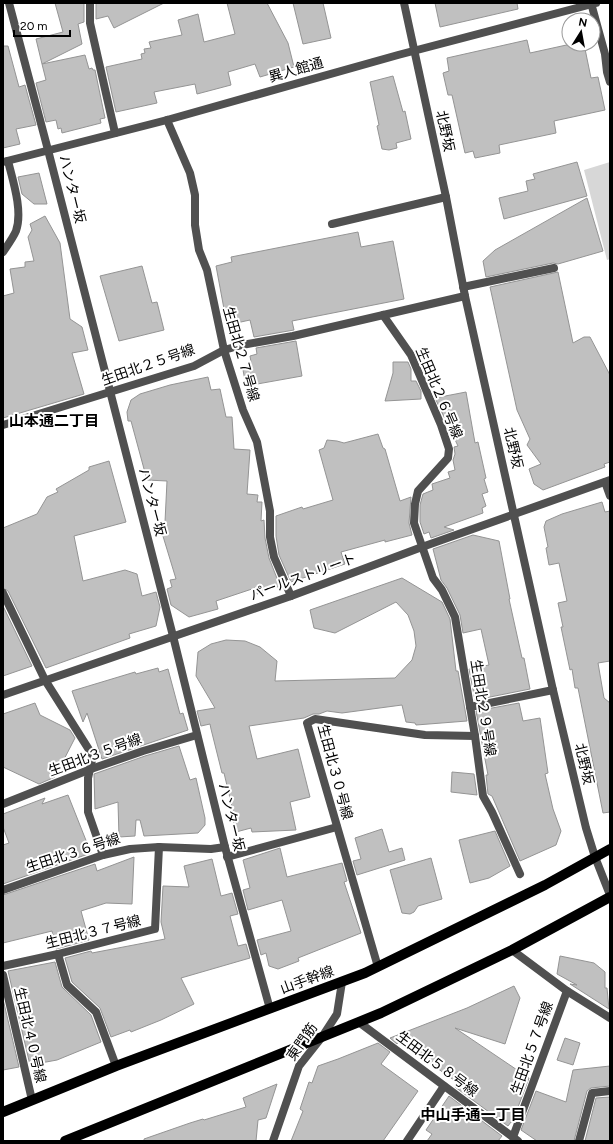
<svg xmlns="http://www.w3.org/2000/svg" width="613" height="1144" viewBox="0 0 613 1144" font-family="Figtree,'Noto Sans JP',sans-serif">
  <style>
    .green { fill: #d7d7d7 }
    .building { fill: #c0c0c0; stroke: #949494 }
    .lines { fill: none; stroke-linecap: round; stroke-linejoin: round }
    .service { stroke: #505050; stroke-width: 8 }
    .minor { stroke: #505050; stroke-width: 8 }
    .tertiary { stroke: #505050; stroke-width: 8 }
    .primary { stroke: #000; stroke-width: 10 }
    .labels { text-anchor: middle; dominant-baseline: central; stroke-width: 4; stroke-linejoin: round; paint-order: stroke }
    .street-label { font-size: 14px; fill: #000; stroke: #fff }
    .neighbourhood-label { font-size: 15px; font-weight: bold; fill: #000; stroke: #fff }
  </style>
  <rect width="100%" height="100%" fill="#fff"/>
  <!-- green -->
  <polygon class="green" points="610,162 610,259 607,260 584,170"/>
  <!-- building -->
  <g class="building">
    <polygon points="55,3 84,3 84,22 78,24 82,44 42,64 36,39 63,32"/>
    <polygon points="96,3 164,3 114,28 108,16 96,19"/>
    <polygon points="227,3 267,3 288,43 294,67 260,77 255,64 228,72 231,85 197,94 195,84 154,92 157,103 116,112 106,67 142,59 141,54 145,53 144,49 151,48 149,42 182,35 178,20 198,14 204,42 235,34"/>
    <polygon points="293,3 323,3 331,38 303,44"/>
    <polygon points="435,3 517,3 518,9 440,27"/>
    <polygon points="527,40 530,53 571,44 584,44 591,78 598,77 605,110 554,121 556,133 499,145 500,153 475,158 473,151 465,153 452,95 448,95 443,73 449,71 447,58"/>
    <polygon points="3,46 8,46 19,87 25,85 36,125 16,129 20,144 3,148"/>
    <polygon points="85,55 89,69 92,68 93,70 95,70 105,118 100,119 101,123 62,133 61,128 58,129 56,120 46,122 36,83 46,80 42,64"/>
    <polygon points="393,76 403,112 405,111 411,139 396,143 397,148 389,150 382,149 377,126 379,125 370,82"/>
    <polygon points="577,162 587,196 504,219 499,198 528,191 526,181 535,179 533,174"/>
    <polygon points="39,173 47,204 34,204 22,194 18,177"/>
    <polygon points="587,198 603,251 558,264 553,263 486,277 483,261 495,250"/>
    <polygon points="45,216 60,243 70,319 82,327 88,350 72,353 84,394 3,418 3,296 14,293 10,269 25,267 25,262 34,261 28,237 32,230 30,224"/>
    <polygon points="358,232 361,247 393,241 404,299 292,321 294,330 254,337 250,320 227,325 216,266 232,262 231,257"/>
    <polygon points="142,266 152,303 157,302 164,330 119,341 100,276"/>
    <polygon points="558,272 573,343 584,337 590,337 610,375 610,462 604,464 605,467 543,490 534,484 529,469 541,464 527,445 530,439 517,410 490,287"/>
    <polygon points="296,341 302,376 246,386 243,370 252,368 250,356 257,354 256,348"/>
    <polygon points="393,362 408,362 411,369 411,381 416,381 421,391 421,399 385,401 393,373"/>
    <polygon points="208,377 211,390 220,389 226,417 232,417 234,449 250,450 247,494 258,495 257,502 262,502 261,521 264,520 265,538 269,558 280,586 257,594 255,588 216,601 218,609 189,617 171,605 167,589 172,587 170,580 176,579 159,523 165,522 167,481 147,480 131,421 128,421 127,412 131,400 140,394 170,385"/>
    <polygon points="466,392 475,443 478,442 486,478 484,479 488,492 482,494 486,506 482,508 483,513 444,527 454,530 431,538 429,532 424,534 420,522 420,505 423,494 433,490 432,484 450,478 448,472 455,470 453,460 455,454 454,447 458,446 435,398"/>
    <polygon points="378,434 383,448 385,449 400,501 411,497 409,523 412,535 385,542 385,540 341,552 345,564 291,582 279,555 276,536 276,516 302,507 303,509 333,500 319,450 324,448 327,440 337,441 344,443"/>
    <polygon points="109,461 126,522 74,536 83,581 125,570 137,574 142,596 156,592 160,607 156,626 129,634 130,638 46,668 8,591 3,588 3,528 37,514 47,497 58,492 56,489 89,470 89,467"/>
    <polygon points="602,502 605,512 610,511 610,661 598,663 604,698 610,703 610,812 603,813 578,688 575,688 572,669 570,670 561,627 563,627 558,603 567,601 559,563 549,565 546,548 548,547 544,527 546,521 562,514"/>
    <polygon points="473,535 499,541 510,599 509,599 522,658 524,658 530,689 475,700 469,669 489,665 481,629 463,633 460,615 447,588 441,580 433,549"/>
    <polygon points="402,578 442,602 450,619 456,671 458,671 467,721 416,725 415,723 406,722 402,705 342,713 327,711 319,714 313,714 304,718 249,726 257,759 298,749 310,797 290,802 296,830 252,832 251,828 236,832 232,815 234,815 224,773 222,773 211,729 210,724 201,726 197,711 215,708 196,676 198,652 211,644 226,640 245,641 260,647 277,661 275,681 395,678 412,660 416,646 414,631 408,615 396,602 335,633 314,628 310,610"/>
    <polygon points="3,606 32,666 3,676"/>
    <polygon points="158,668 159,672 168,669 180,714 183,713 188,730 102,759 87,713 83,722 72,691 135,672 136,674"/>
    <polygon points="35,703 40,715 70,730 75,738 55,777 39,784 3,767 3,714"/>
    <polygon points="519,703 523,721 540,718 548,773 545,774 553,809 561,831 556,845 520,861 492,796 488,794 486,775 488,775 476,711"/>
    <polygon points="179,746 190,780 196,778 205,818 205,825 198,833 144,836 140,820 136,820 135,836 119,837 118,802 95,809 94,774 145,756"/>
    <polygon points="452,772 474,774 477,795 451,792"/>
    <polygon points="68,795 91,853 3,884 3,845 9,843 3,827 3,814 45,798 42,804"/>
    <polygon points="382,829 389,852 402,848 405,860 357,875 353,861 361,859 355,838"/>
    <polygon points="495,831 510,866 489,878 470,883 459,840"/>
    <polygon points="280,848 287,877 342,863 347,881 344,882 361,933 298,958 299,961 278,969 269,966 266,953 261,955 257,940 291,931 282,900 248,910 243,890 250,888 243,860"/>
    <polygon points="134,857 132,904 106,903 81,911 89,940 56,949 52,931 3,943 3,895 95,864 97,871"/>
    <polygon points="431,858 442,899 418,906 414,912 410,914 402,913 390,870"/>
    <polygon points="212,859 221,896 232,893 238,914 230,916 238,946 246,944 250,958 181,978 194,1004 161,1020 131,1032 130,1030 111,1037 100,1008 72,982 65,958 91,951 92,953 165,939 161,922 163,886 189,887 184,866"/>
    <polygon points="560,956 594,963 605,972 605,988 607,988 609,1009 570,984 577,985 557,974"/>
    <polygon points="55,962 62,987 91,1015 101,1042 57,1060 30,1065 8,971"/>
    <polygon points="514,986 520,998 505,1044 455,1028 529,1078 512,1123 511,1122 508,1126 455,1087 458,1083 399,1041 397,1044 390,1038 467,1008"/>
    <polygon points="3,999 19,1067 3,1070"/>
    <polygon points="565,1038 580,1043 573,1065 557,1060"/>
    <polygon points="378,1043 390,1052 381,1064 418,1091 383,1141 291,1141 303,1111 300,1109 309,1082 312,1083 318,1066 338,1059"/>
    <polygon points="610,1066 610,1086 591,1088 587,1091 574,1141 537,1141 521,1130 536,1091 566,1102 573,1070"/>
    <polygon points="277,1084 266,1118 258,1120 256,1141 144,1141 144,1139 190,1123 203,1119 204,1120 246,1107 243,1098"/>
    <polygon points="449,1096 502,1136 498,1141 427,1141 432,1134 426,1130"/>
    <polygon points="610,1097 610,1141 585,1141 596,1098"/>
  </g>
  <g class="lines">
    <!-- service -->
    <g class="service">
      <polyline points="463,287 554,268"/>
      <polyline points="383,315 411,355 441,425 449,449 448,458 418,491 415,504 414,523 433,578 442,590 455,617 475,736 483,796 492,812 520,874"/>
    </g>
    <!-- minor -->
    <g class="minor">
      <polyline points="9,3 48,150 173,636 225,847 270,1009"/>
      <polyline points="90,3 90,23 115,133"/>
      <polyline points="591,3 605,54 607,72 610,82"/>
      <polyline points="167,120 190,173 195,195 195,225 199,250 207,270 224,350 243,410 257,442 270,511 270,537 274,557 291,596"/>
      <polyline points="3,162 167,120 398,55 596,3"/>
      <polyline points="332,224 446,197"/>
      <path d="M 3,252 C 7,246 13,238 16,231 C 23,211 13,181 8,161"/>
      <polyline points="3,425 194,366 224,350 242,345 293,336 465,296"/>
      <polyline points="605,482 610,496"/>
      <polyline points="3,593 45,680 93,756 88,778 88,812 103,855"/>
      <polyline points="3,695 291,596 422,547 610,480"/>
      <polyline points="470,707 553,690"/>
      <polyline points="3,804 91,769 143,751 197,735"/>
      <polyline points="227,857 337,827"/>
      <polyline points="595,857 610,895"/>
      <polyline points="3,890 103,855 130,849 159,847 211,849 225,847"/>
      <polyline points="512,950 567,991 610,1018"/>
      <polyline points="58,954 67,985 96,1012 116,1066"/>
      <polyline points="3,966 58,954 155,929 159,847"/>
      <polyline points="378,967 307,723 315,719 425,735 475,736"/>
      <polyline points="3,975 32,1100"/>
      <polyline points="360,1023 518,1141"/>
      <polyline points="513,1137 567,991"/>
      <polyline points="273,1141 299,1066 322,1037 337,1014 342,982"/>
      <polyline points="407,1141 444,1086"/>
      <polyline points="579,1141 592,1093 610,1091"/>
    </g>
    <!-- tertiary -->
    <polyline class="tertiary" points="404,3 446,197 465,296 553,690 586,828 595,857"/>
    <!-- primary -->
    <g class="primary">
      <polyline points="3,1112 116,1066 365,973 545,885 610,849"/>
      <polyline points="65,1141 381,1013 512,950 610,897"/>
    </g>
  </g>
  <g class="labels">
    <!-- street labels -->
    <g class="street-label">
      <text transform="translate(296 70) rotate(-16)">異人館通</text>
      <text transform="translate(445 131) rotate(78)">北野坂</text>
      <text transform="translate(72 189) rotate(76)">ハンター坂</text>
      <text transform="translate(241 354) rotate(74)">生田北２７号線</text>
      <text transform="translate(148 365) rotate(-19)">生田北２５号線</text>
      <text transform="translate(439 393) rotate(67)">生田北２６号線</text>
      <text transform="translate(513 448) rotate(77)">北野坂</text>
      <text transform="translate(152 502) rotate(75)">ハンター坂</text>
      <text transform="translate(303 577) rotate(-20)">パールストリート</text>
      <text transform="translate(483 708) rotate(81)">生田北２９号線</text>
      <text transform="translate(95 755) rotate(-20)">生田北３５号線</text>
      <text transform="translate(584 764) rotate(77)">北野坂</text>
      <text transform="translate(335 772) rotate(75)">生田北３０号線</text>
      <text transform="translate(231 817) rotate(76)">ハンター坂</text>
      <text transform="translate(73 853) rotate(-18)">生田北３６号線</text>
      <text transform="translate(93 932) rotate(-14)">生田北３７号線</text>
      <text transform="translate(307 980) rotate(-20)">山手幹線</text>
      <text transform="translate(30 1035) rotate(77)">生田北４０号線</text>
      <text transform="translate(302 1042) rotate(-55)">東門筋</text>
      <text transform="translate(532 1048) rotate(-70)">生田北５７号線</text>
      <text transform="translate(437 1064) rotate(37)">生田北５８号線</text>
    </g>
    <!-- neighbourhood labels -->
    <g class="neighbourhood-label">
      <text x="54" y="421">山本通二丁目</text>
      <text x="473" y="1115">中山手通一丁目</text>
    </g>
  </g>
  <!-- border -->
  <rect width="613" height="1144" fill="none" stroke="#000000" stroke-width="8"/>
  <!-- north arrow -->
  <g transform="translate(581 32) rotate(11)"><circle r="19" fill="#ffffff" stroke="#999999"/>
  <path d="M0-3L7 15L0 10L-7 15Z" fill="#000000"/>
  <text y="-6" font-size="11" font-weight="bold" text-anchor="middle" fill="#000000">N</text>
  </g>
  <!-- scale -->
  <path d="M14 30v6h56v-6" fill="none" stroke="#000000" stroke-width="2"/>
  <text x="20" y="30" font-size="12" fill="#000000" stroke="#ffffff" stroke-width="3" paint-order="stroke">20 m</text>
</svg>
